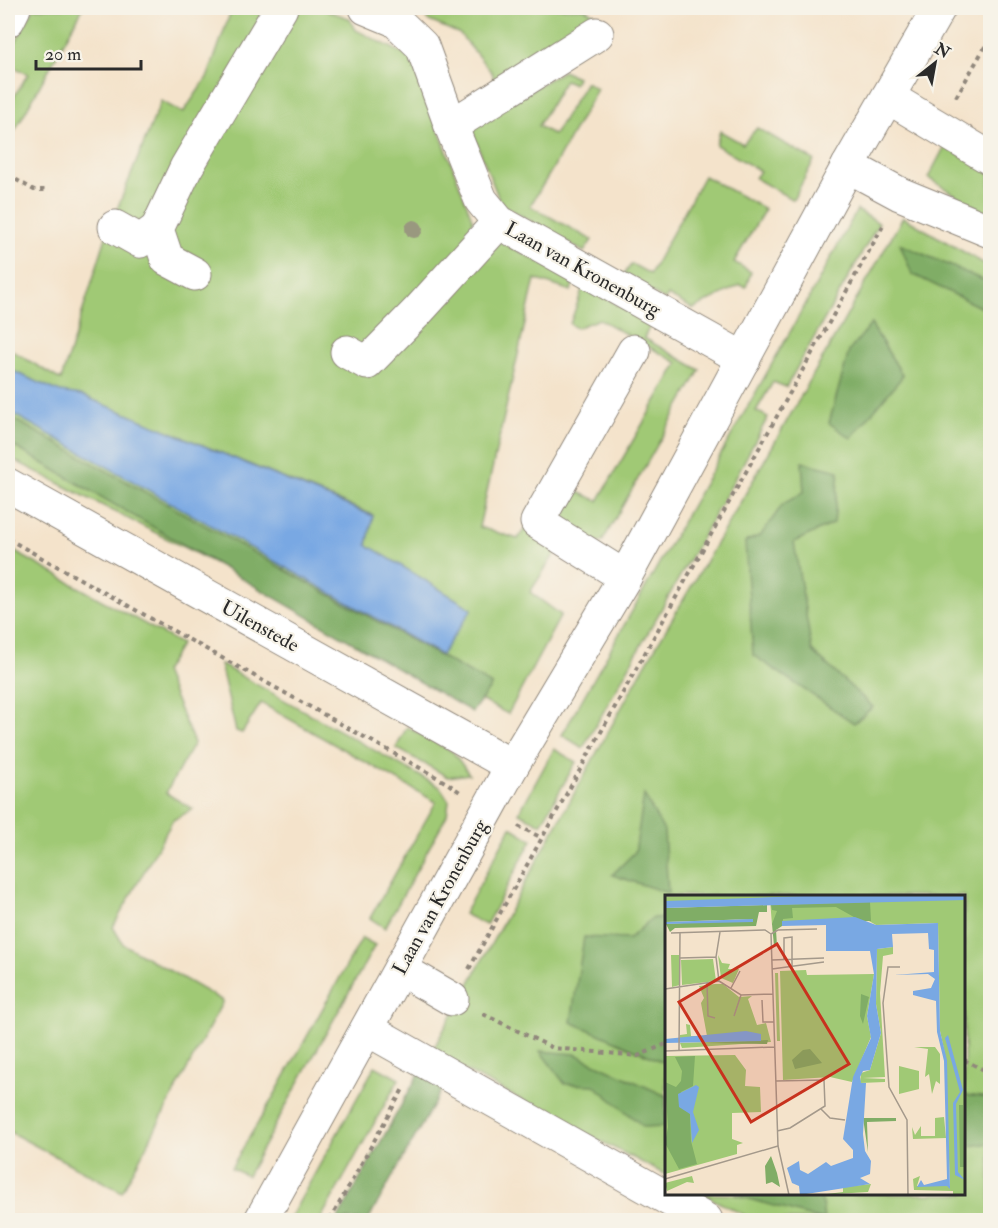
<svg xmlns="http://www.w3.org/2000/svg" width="998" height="1228" viewBox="0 0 998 1228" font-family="'IM FELL Double Pica',serif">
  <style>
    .green { fill: #a0c975; stroke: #667a50; stroke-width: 1.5 }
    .forest { fill: #80ad66; stroke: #566c48; stroke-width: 1.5 }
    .water { fill: #79a8e3; stroke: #526a87; stroke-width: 1.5 }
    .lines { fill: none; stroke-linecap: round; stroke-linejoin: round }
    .minor-casing { stroke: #90877b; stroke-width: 35 }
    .path { stroke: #90877b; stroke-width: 4; stroke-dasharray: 4.5 4.5; stroke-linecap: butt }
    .minor { stroke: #fff; stroke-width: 33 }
    .tree { fill: #99987f }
    .labels { text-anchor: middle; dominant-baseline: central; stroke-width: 4.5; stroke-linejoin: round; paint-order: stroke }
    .street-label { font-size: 20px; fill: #2b2b2b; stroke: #f7f3e8 }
    .inset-road { fill: none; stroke: #a4998b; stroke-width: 1.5 }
    .view { fill: #c8321e; fill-opacity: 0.15; stroke: #c8321e; stroke-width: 3 }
    .inset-edge { fill: none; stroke: #2b2b2b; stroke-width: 3 }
  </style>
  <rect width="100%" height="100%" fill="#f7f3e8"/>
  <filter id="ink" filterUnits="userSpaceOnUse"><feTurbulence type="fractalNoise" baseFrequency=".0167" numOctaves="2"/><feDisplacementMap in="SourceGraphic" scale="12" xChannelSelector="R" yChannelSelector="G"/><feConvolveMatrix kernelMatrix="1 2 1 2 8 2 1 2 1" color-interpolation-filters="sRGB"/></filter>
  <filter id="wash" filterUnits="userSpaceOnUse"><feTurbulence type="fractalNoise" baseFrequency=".008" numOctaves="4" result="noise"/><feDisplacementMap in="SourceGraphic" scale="24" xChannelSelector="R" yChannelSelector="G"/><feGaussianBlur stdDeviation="1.35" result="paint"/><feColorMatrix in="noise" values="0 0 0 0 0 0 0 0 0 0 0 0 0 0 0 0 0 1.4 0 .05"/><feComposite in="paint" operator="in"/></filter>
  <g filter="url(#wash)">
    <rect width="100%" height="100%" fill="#f4e3cb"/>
    <!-- green -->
    <g class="green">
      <polygon points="34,8 83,8 8,143 8,106 28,74 8,64 8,56"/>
      <polygon points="232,8 320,8 349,18 356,30 412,58 476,229 574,280 571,291 535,279 479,527 518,539 525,528 558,549 530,592 561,615 508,714 8,457 8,410 472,609 367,545 373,515 81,395 60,392 8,369 8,348 61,380 107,234 161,101 183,113 208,76"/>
      <polygon points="425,8 584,8 599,17 590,30 492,93 493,74 460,34 427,20"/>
      <polygon points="563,71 577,77 574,84 565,80 538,126 554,135 586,82 597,89 553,168 530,206 592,240 584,252 501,204 470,126"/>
      <polygon points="757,128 814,160 793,200 755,178 760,171 716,145 720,131 743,144"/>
      <polygon points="945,146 990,172 990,216 928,178"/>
      <polygon points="704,176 765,209 734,262 751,272 746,287 740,285 693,309 668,295 665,300 622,276 632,264 650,274"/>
      <polygon points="857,210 879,223 786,387 773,382 756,411 768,417 732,484 583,748 562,735 799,316"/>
      <polygon points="903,217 990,267 990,1220 754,1220 702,1194 964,1194 964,896 666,896 666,1175 431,1053 645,665 747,491"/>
      <polygon points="584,285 651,324 644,338 700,370 602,542 596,543 565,522 565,505 574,490 598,501 678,363 599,319 576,328 570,324"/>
      <polygon points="8,548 181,644 164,672 194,743 166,793 193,809 173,820 113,927 123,944 223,1001 122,1192 8,1131"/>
      <polygon points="220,664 440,787 449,801 447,815 385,928 370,918 436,802 261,703 242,733 236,731"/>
      <polygon points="407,727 453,752 469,774 448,777 396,748"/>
      <polygon points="554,749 576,762 541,824 519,813"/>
      <polygon points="511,827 532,840 486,925 464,914"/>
      <polygon points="362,938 375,945 247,1176 231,1168 271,1101"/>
      <polygon points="375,1066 399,1079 320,1220 289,1220"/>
    </g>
    <!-- forest -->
    <g class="forest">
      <polygon points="900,244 990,283 990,312 912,274"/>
      <polygon points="871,324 903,376 851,438 829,423 849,351"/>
      <polygon points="8,416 492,685 472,712 8,443"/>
      <polygon points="802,462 839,471 834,523 794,542 812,651 873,707 854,723 753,655 745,542 761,535 783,504 804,492"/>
      <polygon points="644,795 664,831 668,893 612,875 635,852"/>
      <polygon points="652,918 666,918 666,1063 571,1022 584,937 629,939"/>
      <polygon points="540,1051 575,1054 666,1096 666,1126 644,1127 594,1085 565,1084"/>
      <polygon points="421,1070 441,1088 441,1091 368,1220 337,1220"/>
      <polygon points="964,1095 990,1098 990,1143 964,1147"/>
      <polygon points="732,1194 821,1194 824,1220 822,1220"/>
    </g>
    <!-- water -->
    <polygon class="water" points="8,369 60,392 81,395 373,516 367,545 472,609 441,655 8,411"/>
  </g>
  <g filter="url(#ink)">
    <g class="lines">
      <defs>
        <g id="minor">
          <polyline points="366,8 395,20 422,46 451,126 481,200 499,222 744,359"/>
          <polyline points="8,20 14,8"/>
          <polyline points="888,97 990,158"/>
          <polyline points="451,126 597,34"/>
          <polyline points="848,166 900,194 990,231"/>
          <polyline points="115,227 140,241 157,229"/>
          <polyline points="195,274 167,259 157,229 186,168 281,8"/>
          <polyline points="347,352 367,363 418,311 499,222"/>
          <polyline points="8,485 512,766"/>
          <polyline points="625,577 537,522 634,351"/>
          <polyline points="400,969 452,999"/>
          <polyline points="367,1029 706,1220"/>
          <polyline points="261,1220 512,766 625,577 848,166 939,8"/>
        </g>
      </defs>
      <!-- minor casing -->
      <use href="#minor" class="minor-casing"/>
      <!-- path -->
      <g class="path">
        <polyline points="956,97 990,38"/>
        <polyline points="8,175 34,190 48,190"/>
        <polyline points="8,539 447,783 460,792"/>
        <polyline points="518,826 542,838"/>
        <polyline points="469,969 884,224"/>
        <polyline points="483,1014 553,1048 638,1056 666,1044"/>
        <polyline points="964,1060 984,1070 990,1069"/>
        <polyline points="330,1220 403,1089"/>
      </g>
      <!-- minor -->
      <use href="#minor" class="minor"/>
    </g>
    <!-- trees -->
    <circle class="tree" cx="414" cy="229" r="9"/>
  </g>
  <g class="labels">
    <!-- street labels -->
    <g class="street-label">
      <text transform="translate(583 269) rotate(29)">Laan van Kronenburg</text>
      <text transform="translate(260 626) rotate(29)">Uilenstede</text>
      <text transform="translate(440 897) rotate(-61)">Laan van Kronenburg</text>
    </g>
  </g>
  <!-- overview -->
  <g transform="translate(665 895)">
    <rect width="300" height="300" fill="#f4e3cb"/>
    <path d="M 0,0 L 300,0 L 300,300 L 249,300 L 288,300 L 288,296 L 249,295 L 248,284 L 255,281 L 252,291 L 285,291 L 280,159 L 275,136 L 273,28 L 211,30 L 204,26 L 107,30 L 105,4 L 0,7 ZM 228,52 L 228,59 L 218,61 L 215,98 L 220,182 L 198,183 L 220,184 L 220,187 L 195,188 L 196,178 L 205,175 L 216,138 L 211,109 L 212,54 ZM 6,60 L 14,60 L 15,90 L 7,92 ZM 53,60 L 57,68 L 65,69 L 63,74 L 74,74 L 68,88 L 56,83 ZM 48,64 L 51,86 L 17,90 L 16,65 ZM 141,75 L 142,80 L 209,79 L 202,121 L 206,142 L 187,187 L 165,182 L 118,185 L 115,76 ZM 110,78 L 113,78 L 115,146 L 112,146 ZM 50,89 L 58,89 L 74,102 L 87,101 L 83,104 L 92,130 L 101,128 L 106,147 L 17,153 L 15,148 L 96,145 L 46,141 L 15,144 L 15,140 L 22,139 L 21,129 L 25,130 L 26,141 L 42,141 L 36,108 L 39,103 L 34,91 ZM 249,152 L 270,152 L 275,159 L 275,189 L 271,186 L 267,199 L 264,179 L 260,182 L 263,154 ZM 70,160 L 81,175 L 80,191 L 95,192 L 96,217 L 67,218 L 67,244 L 78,248 L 72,250 L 72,259 L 0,279 L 0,161 ZM 234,171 L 254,176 L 254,194 L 234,199 ZM 279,222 L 281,243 L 248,244 L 247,232 L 250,240 L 256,231 L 256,241 L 270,241 L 270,223 ZM 27,281 L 29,288 L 22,287 L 2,296 L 0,288 ZM 206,289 L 203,297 L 154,300 L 178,297 L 178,292 Z" fill="#a0c975"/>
    <path d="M 205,7 L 206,26 L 196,26 L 171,12 L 127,13 L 128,23 L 118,24 L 117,31 L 111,35 L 112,51 L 109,51 L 107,29 L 112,16 L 107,15 L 106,10 ZM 102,10 L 102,17 L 94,17 L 91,31 L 10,33 L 5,37 L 1,29 L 88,24 L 0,27 L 0,13 ZM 196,99 L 204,102 L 198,129 L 195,121 ZM 103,145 L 102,149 L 40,148 ZM 145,154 L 157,168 L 130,174 L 127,165 L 138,155 ZM 30,161 L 28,191 L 16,197 L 25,219 L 26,246 L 32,269 L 14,274 L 0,248 L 3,232 L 0,187 L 11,192 L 16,186 L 17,176 L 10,162 ZM 294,210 L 298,210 L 299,272 L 295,272 ZM 198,223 L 231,223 L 231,226 L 202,227 L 203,257 ZM 106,261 L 112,278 L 115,292 L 107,287 L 101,289 L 100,271 Z" fill="#80ad66"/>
    <path d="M 165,0 L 300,0 L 300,5 L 0,13 L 0,6 ZM 190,22 L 211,30 L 273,28 L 275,136 L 282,165 L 285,294 L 282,291 L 252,292 L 256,285 L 259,290 L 282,284 L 279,166 L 272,137 L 271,106 L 248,100 L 248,96 L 266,93 L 270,84 L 263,79 L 229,80 L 269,77 L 269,55 L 264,54 L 263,38 L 227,39 L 228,52 L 212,54 L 211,109 L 216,138 L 205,175 L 198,176 L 195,182 L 196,188 L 201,188 L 198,239 L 200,256 L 206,266 L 205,279 L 195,283 L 205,289 L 135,300 L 134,291 L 127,288 L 122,273 L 134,266 L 135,275 L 143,279 L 161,267 L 166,271 L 188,263 L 188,255 L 178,244 L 188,182 L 206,143 L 202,121 L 209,79 L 205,56 L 161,56 L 161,30 L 117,31 L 117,26 ZM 88,24 L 88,27 L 0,29 L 0,27 ZM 81,136 L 96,139 L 96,146 L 0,148 L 0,144 ZM 283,140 L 298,195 L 291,209 L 293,277 L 300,285 L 290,280 L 288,208 L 295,197 L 280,143 ZM 31,190 L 34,192 L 28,217 L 34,235 L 27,248 L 25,219 L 14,212 L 13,199 Z" fill="#79a8e3"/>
    <path class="inset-road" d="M 0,1 L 32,0M 6,38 L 100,35 L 106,39M 106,39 L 113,251 L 124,300M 106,39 L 113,35 L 152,34M 15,63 L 51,62M 107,65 L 159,63M 119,65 L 119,43 L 127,42 L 127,71M 235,72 L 223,72 L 218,108 L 224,192 L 242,225 L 243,300M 107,74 L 159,67M 54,86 L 76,100 L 108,99M 54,86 L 51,62 L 55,37M 42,88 L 43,121 L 50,123M 66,93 L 75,76M 0,94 L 54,86M 97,105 L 98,127 L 109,127M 69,121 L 76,100M 14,155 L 15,38M 0,156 L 109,152M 111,186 L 159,185 L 160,211 L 125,233 L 112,236M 156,214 L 165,223 L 180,225M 0,284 L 113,251"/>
    <path class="view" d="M 112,49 L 184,169 L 86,227 L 14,107 Z"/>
    <rect width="300" height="300" class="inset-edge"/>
  </g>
  <!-- margin -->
  <rect width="998" height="1228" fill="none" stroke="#f7f3e8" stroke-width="30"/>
  <!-- north arrow -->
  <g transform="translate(935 63) rotate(31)" stroke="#f7f3e8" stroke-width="4.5" paint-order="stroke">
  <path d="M0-4.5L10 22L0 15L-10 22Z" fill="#2b2b2b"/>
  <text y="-9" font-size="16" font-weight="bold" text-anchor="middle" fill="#2b2b2b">N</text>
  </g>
  <!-- scale -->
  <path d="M36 60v9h105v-9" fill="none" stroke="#2b2b2b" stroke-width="3"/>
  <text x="45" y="60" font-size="18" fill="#2b2b2b" stroke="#f7f3e8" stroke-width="4.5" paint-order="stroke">20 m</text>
</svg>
